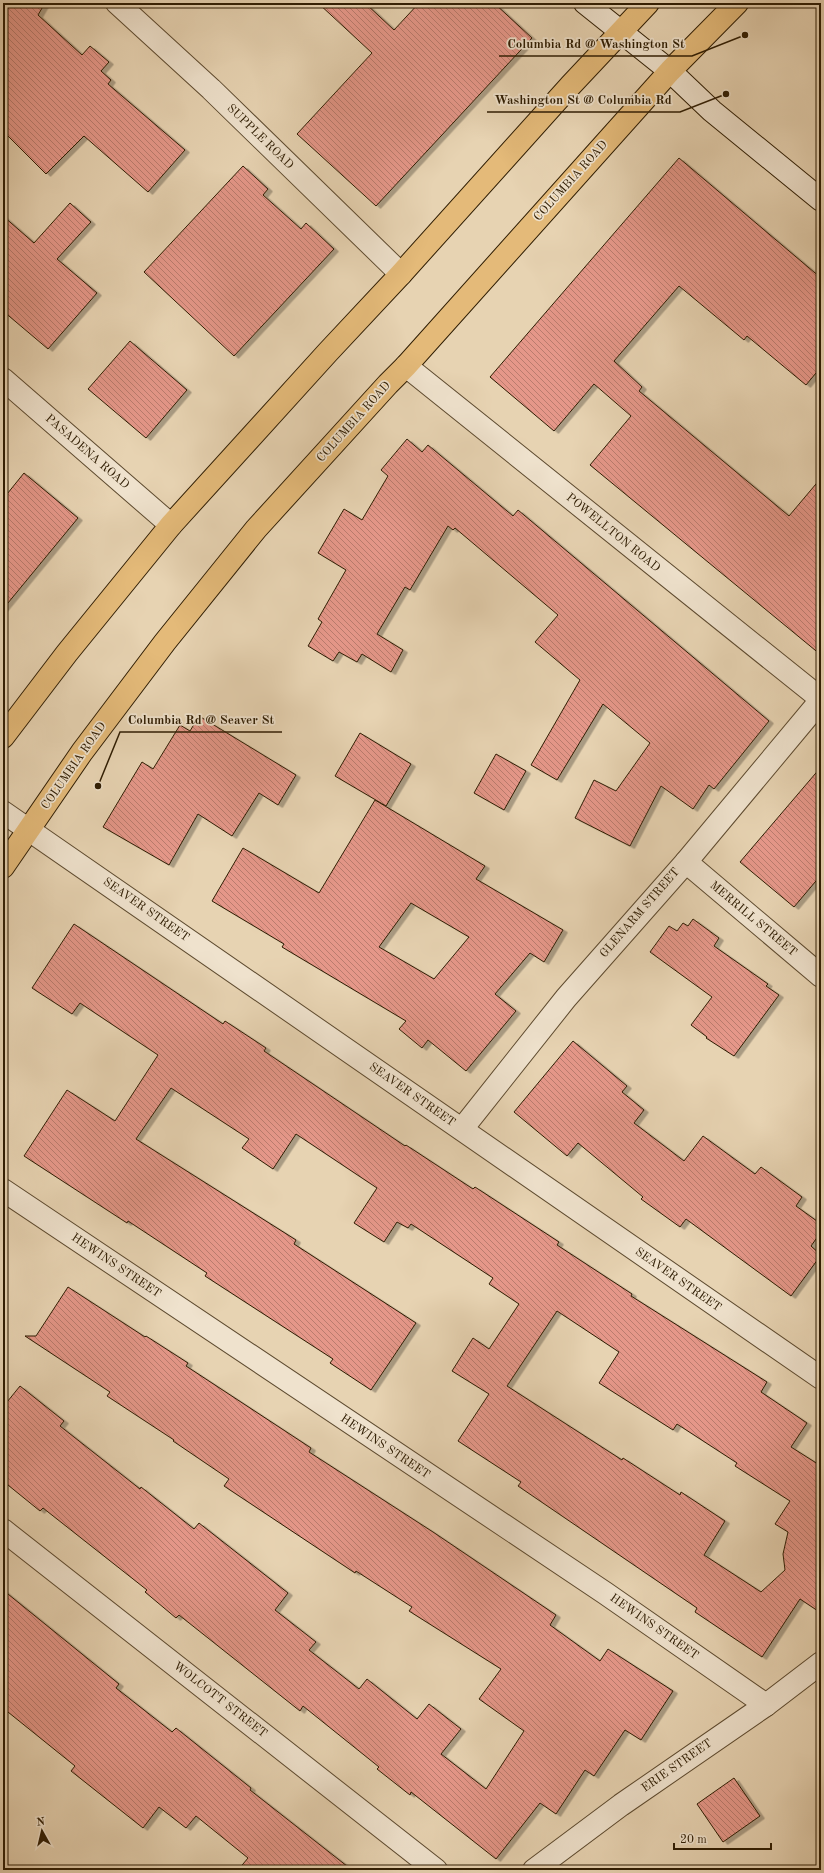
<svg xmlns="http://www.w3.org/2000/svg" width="824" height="1873" viewBox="0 0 824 1873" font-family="'Old Standard TT',serif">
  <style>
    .building { fill: url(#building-back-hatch); stroke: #2f1d03; fill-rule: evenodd; filter: url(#shadow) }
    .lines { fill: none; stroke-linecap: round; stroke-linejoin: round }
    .minor-casing { stroke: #5d4a2f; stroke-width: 24 }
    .secondary-casing { stroke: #2f1d03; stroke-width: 24 }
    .primary-casing { stroke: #2f1d03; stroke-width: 24 }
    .minor { stroke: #efe2cd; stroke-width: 22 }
    .secondary { stroke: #efe2cd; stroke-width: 22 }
    .primary { stroke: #e4ba79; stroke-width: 22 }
    .labels { text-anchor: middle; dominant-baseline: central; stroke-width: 3.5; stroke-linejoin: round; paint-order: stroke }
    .street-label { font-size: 12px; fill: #2f1d03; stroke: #efe2cd }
    .leader { fill: none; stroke: #2f1d03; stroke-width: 1.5 }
    .callout-dot { fill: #2f1d03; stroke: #efe2cd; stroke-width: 1.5 }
    .callout-label { font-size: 13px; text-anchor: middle; font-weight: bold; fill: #2f1d03; stroke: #efe2cd; stroke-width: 3.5; stroke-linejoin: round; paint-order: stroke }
  </style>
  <defs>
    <pattern id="building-back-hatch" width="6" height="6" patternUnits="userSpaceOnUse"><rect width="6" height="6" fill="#e59789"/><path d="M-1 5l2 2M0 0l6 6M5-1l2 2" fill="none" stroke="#ba7b6e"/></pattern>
    <filter id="shadow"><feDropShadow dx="4.5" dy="2.5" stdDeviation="0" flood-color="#0004"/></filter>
  </defs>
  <rect width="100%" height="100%" fill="#e7d3b2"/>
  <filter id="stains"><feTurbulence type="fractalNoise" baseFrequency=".005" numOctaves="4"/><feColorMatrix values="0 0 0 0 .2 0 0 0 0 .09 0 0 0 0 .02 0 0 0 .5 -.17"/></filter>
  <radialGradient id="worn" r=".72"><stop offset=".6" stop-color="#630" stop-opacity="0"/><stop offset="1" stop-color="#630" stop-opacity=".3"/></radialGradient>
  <!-- building -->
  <g class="building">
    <polygon points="3,3 45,3 38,15 82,55 90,46 109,62 101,71 111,80 108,84 185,150 148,192 84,136 46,174 3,131"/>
    <polygon points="318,3 365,3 394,30 419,3 494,3 532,38 376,206 297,134 372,53"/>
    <polygon points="679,158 821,278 821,367 806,385 747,336 744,340 679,286 614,361 642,387 639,391 789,516 821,478 821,655 590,465 631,416 594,384 554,431 490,377"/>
    <polygon points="243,166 268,189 263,195 301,229 306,223 334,249 234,356 144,272"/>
    <polygon points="70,203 91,222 57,259 97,293 48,349 3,311 3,216 34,243"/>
    <polygon points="130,341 187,390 146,438 88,389"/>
    <polygon points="407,439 422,452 428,445 513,516 518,510 769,721 714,789 709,785 693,809 661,786 630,846 575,818 594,780 616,791 650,743 603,704 557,780 531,765 580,680 535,642 558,615 455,528 453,530 448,526 410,590 405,587 377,634 403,650 391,672 362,654 357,662 339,652 333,661 308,646 322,622 318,619 346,570 318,553 344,509 362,520 388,476 381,470"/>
    <polygon points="24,473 78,518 3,609 3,499"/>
    <polygon points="199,716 296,775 278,805 259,793 232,836 198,814 169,865 103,827 142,762 153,769 180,725 190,731"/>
    <polygon points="360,733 411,764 386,806 335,776"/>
    <polygon points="496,754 526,771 504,810 474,793"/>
    <polygon points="821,767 821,875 794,907 740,862"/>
    <path d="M 375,800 L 485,866 L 476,879 L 563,930 L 544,962 L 530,953 L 495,994 L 516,1011 L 466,1071 L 428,1040 L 422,1048 L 399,1029 L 406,1021 L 282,947 L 284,944 L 212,901 L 243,848 L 319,893 ZM 411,903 L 469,937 L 434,979 L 379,947 Z"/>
    <polygon points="693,919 719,938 714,946 768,984 766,986 779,995 734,1056 706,1038 707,1037 691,1025 712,997 650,952 669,926 677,931 683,923 688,926"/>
    <path d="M 74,924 L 223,1024 L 225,1021 L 266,1048 L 264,1051 L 405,1146 L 406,1145 L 473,1189 L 475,1187 L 559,1242 L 557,1245 L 632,1294 L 631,1296 L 767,1382 L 761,1392 L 807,1423 L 791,1447 L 821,1466 L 821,1613 L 800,1599 L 762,1657 L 695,1612 L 697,1608 L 518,1486 L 521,1482 L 458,1441 L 489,1394 L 452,1371 L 473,1338 L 489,1349 L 519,1304 L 489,1284 L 493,1278 L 411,1224 L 408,1228 L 397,1222 L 384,1242 L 354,1223 L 377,1188 L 296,1134 L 273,1169 L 242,1148 L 249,1139 L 171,1088 L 136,1139 L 296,1240 L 294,1244 L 416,1323 L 371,1390 L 330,1363 L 333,1359 L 205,1276 L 207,1273 L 128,1221 L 127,1223 L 24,1156 L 67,1090 L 115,1121 L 158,1055 L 80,1003 L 72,1014 L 32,988 ZM 557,1311 L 619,1352 L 599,1383 L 673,1430 L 677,1424 L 737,1463 L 735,1466 L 790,1501 L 775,1524 L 788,1532 L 783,1554 L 785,1570 L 761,1592 L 704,1555 L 725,1521 L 681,1492 L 680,1495 L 623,1458 L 622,1460 L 507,1386 Z"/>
    <polygon points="573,1041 627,1086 622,1092 644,1110 634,1123 684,1161 703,1136 755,1174 761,1167 802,1197 796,1206 821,1224 821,1232 811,1246 821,1255 791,1296 686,1219 680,1227 641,1199 643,1197 578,1143 567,1156 514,1112"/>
    <polygon points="68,1287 145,1337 146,1336 188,1363 186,1366 311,1448 309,1452 433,1532 556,1615 550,1625 600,1661 608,1649 673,1691 641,1740 625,1730 594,1776 585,1770 556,1814 540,1803 496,1859 411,1792 410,1795 377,1769 379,1767 303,1706 300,1711 179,1615 176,1618 145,1592 147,1590 43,1508 40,1511 3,1481 3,1407 20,1386 64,1421 60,1426 140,1489 141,1487 194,1529 199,1523 288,1593 275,1610 316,1642 309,1650 359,1689 367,1679 417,1719 429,1704 461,1729 441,1754 486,1789 524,1731 479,1699 501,1669 409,1611 412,1607 356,1571 355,1573 224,1486 229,1479 173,1441 174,1440 107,1396 110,1392 25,1336 36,1336"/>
    <polygon points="3,1590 119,1684 116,1688 172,1732 176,1728 251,1788 250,1790 352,1870 238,1870 248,1858 196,1816 186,1828 159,1807 143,1828 71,1771 75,1766 3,1708"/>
    <polygon points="734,1778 760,1816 723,1842 697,1804"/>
  </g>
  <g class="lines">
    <defs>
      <g id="minor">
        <polyline points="117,3 211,89 401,274"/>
        <polyline points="406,366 821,699"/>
        <polyline points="3,379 171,525"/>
        <polyline points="3,812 821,1378"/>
        <polyline points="686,862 821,976"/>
        <polyline points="462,1129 566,998 686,862 821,700"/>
        <polyline points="3,1190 605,1593 766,1705"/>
        <polyline points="3,1530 436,1870"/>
        <polyline points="534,1870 621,1805 766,1705 821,1663"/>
      </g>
      <polyline id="secondary" points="585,3 670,71 712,111 821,200"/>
      <g id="primary">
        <polyline points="3,737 67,653 171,525 328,352 401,274 570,86 648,3"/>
        <polyline points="3,867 82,752 165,642 256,529 388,384 406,366 670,71 737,3"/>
      </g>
    </defs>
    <!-- minor casing -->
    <use href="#minor" class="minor-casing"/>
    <!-- secondary casing -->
    <use href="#secondary" class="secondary-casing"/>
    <!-- primary casing -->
    <use href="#primary" class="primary-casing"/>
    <!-- minor -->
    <use href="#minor" class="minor"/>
    <!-- secondary -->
    <use href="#secondary" class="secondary"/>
    <!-- primary -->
    <use href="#primary" class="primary"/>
  </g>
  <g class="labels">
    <!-- street labels -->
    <g class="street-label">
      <text transform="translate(260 137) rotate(44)">SUPPLE ROAD</text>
      <text transform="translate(571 181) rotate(-48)">COLUMBIA ROAD</text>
      <text transform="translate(354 422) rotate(-48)">COLUMBIA ROAD</text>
      <text transform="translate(87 452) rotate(41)">PASADENA ROAD</text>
      <text transform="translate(613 533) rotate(39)">POWELLTON ROAD</text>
      <text transform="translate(74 766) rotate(-55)">COLUMBIA ROAD</text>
      <text transform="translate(146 910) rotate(35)">SEAVER STREET</text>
      <text transform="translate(640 913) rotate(-49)">GLENARM STREET</text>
      <text transform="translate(753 919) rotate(40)">MERRILL STREET</text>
      <text transform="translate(412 1095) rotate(35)">SEAVER STREET</text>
      <text transform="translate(116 1266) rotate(34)">HEWINS STREET</text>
      <text transform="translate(678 1280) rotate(35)">SEAVER STREET</text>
      <text transform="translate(385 1447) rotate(34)">HEWINS STREET</text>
      <text transform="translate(654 1627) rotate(35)">HEWINS STREET</text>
      <text transform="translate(220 1700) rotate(38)">WOLCOTT STREET</text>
      <text transform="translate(677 1766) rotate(-35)">ERIE STREET</text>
    </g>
  </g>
  <!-- callouts -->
  <path class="leader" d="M745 35L692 56H499M726 94L680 112H487M98 786L120 732H282"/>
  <g class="callout-dot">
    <circle cx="745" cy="35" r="4"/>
    <circle cx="726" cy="94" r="4"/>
    <circle cx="98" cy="786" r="4"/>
  </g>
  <g class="callout-label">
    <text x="596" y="48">Columbia Rd @ Washington St</text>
    <text x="583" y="104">Washington St @ Columbia Rd</text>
    <text x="201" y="724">Columbia Rd @ Seaver St</text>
  </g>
  <!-- margin -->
  <rect width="824" height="1873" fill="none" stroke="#e7d3b2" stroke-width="16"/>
  <rect x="4" y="4" width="816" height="1865" fill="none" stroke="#2f1d03" stroke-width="2"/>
  <rect x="8" y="8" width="808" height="1857" fill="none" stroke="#2f1d03"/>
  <!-- north arrow -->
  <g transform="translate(42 1831) rotate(352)" stroke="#efe2cd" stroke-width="3" paint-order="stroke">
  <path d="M0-3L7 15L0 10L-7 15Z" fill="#2f1d03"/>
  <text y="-6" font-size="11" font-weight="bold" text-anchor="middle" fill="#2f1d03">N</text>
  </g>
  <!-- scale -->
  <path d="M674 1843v6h97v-6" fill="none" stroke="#2f1d03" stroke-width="2"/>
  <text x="680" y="1843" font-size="12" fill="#2f1d03" stroke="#efe2cd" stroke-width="3" paint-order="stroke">20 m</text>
  <rect width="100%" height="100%" filter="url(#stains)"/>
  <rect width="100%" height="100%" fill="url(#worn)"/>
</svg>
